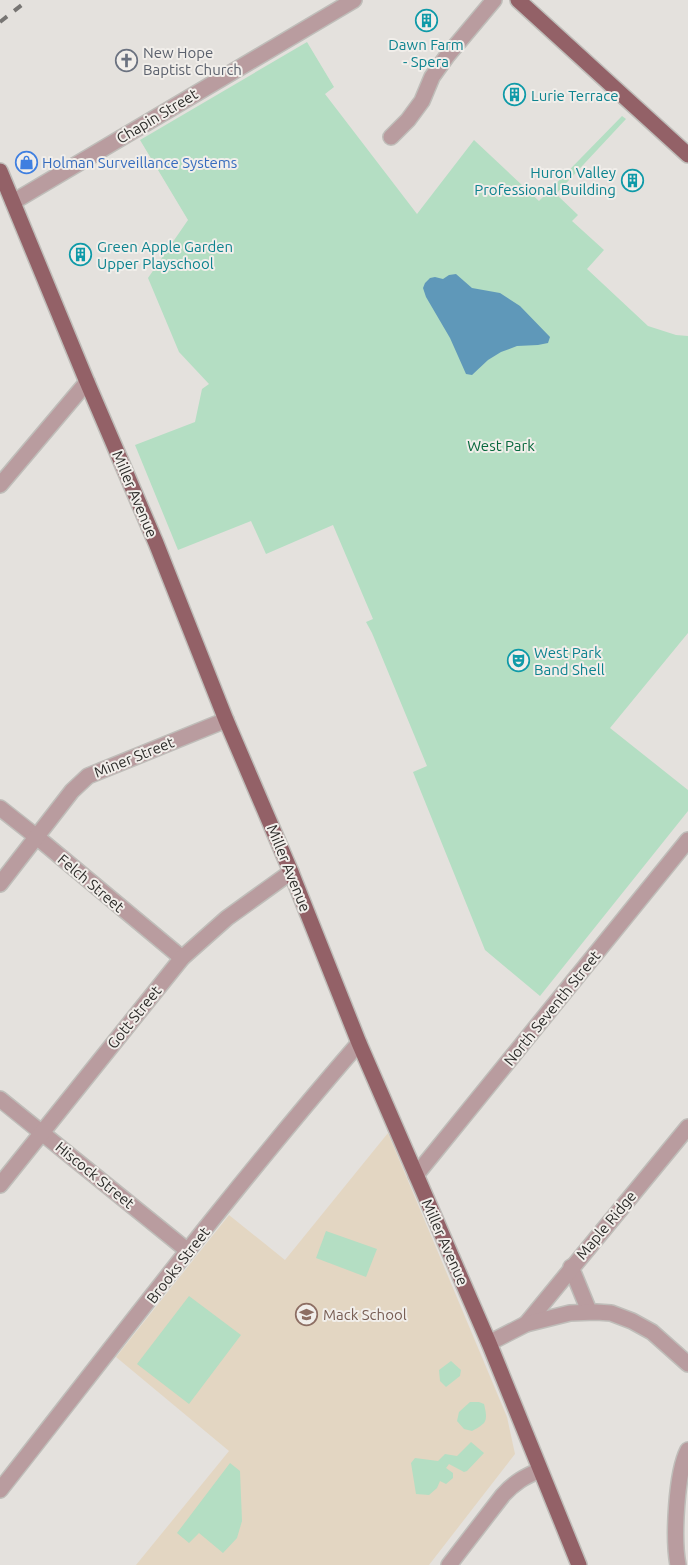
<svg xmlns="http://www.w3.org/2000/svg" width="688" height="1565" viewBox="0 0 688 1565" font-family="Ubuntu,sans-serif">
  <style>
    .education { fill: #e3d6c2 }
    .green { fill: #b4dec3 }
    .water { fill: #5f98b9 }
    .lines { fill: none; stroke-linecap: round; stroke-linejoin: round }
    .minor-casing { stroke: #bfbdb9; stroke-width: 18 }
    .major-casing { stroke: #bfbdb9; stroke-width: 18 }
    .minor { stroke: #b99c9f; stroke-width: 15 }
    .major { stroke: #936167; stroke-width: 15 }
    .rail { stroke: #777573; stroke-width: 4; stroke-dasharray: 9 9; stroke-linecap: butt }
    .labels { text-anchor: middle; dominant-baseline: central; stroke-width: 4; stroke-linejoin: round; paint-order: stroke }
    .culture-label { font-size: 15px; fill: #0d838f; stroke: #f1eeea; text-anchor: start }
    .worship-label { font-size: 15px; fill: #5b616d; stroke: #f1eeea; text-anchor: start }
    .street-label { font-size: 15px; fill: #2d2c2a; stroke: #f1eeea }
    .shop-label { font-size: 15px; fill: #366cbe; stroke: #f1eeea; text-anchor: start }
    .park-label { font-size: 15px; fill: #08683d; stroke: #f1eeea }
    .education-label { font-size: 15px; fill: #785e54; stroke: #f1eeea; text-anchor: start }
  </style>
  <rect width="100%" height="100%" fill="#e4e1dd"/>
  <!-- education -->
  <polygon class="education" points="388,1133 507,1417 515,1454 429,1565 136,1565 229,1451 116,1357 229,1215 285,1260"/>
  <!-- green -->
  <g class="green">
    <polygon points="307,42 334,87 325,94 417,214 474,140 539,201 622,116 626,119 556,194 578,215 572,221 604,250 587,269 648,326 676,335 688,336 688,633 610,728 688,790 688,811 540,996 485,950 413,772 427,766 372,633 366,622 373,619 333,525 266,554 251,521 178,550 135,445 195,422 202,389 209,384 179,352 148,278 188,220 140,140"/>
    <polygon points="326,1231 377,1249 366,1277 316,1258"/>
    <polygon points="189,1296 241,1335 189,1404 137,1364"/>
    <polygon points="451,1361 461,1370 460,1376 446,1387 440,1381 439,1370"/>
    <path d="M 470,1402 L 479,1402 L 484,1404 C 488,1421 487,1423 472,1431 L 464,1429 L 457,1421 L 459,1412 Z"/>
    <polygon points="471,1442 484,1453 467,1471 464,1472 449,1464 446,1468 453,1473 453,1478 446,1484 440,1481 437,1488 429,1495 416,1494 411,1463 415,1458 438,1461 445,1454 457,1456"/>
    <polygon points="230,1463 240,1471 242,1521 237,1538 223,1553 199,1533 189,1543 177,1533"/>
  </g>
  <!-- water -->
  <polygon class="water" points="456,274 472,288 500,293 520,306 550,337 548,343 538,345 517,346 501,352 488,360 472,375 466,374 450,338 426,297 423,288 425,283 430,278 435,277 443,279 449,275"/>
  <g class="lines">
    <defs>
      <g id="minor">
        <polyline points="391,137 408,120 422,101 432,77 447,56 494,0"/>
        <polyline points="13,202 354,0"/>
        <polyline points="0,485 87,382"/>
        <polyline points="0,808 38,838 182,958"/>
        <polyline points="0,884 72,791 88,776 226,720"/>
        <polyline points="0,1099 188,1251"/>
        <polyline points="416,1175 688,840"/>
        <polyline points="0,1185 182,958 227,918 291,872"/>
        <polyline points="571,1267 589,1311"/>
        <polyline points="526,1324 688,1127"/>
        <polyline points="489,1343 526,1324 570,1313 596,1312 611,1313 632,1321 652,1332 688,1364"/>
        <path d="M 0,1490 C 118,1340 234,1187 359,1043"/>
        <path d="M 449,1565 L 503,1495 C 515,1482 524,1477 540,1470"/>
        <path d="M 678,1565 C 673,1539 676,1473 688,1450"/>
      </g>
      <g id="major">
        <polyline points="518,0 688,155"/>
        <polyline points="0,171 87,382 156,543 226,720 291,872 359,1043 489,1343 579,1565"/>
      </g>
    </defs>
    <!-- minor casing -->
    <use href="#minor" class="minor-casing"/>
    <!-- major casing -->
    <use href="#major" class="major-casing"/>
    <!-- minor -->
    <use href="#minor" class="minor"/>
    <!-- major -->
    <use href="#major" class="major"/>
    <!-- rail -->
    <polyline class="rail" points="0,22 28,0"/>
  </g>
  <!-- icons -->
  <defs>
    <symbol id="building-ring" viewBox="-11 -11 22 22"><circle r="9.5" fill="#f1eeea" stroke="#0f9aa8" stroke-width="1.5"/><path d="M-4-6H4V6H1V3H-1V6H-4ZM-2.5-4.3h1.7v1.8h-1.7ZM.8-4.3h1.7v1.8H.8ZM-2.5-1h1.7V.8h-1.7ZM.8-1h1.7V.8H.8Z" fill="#0f9aa8"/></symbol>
    <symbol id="church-ring" viewBox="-11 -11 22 22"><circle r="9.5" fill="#f1eeea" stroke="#6b7280" stroke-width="1.5"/><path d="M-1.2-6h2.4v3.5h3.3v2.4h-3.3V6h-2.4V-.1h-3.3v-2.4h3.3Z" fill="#6b7280"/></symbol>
    <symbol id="shop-ring" viewBox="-11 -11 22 22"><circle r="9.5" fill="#f1eeea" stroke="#3f7fe0" stroke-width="1.5"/><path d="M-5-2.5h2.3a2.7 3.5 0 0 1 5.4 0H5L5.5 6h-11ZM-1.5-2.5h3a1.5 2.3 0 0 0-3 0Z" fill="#3f7fe0"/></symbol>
    <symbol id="theatre-ring" viewBox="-11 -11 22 22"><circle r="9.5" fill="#f1eeea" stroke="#0f9aa8" stroke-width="1.5"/><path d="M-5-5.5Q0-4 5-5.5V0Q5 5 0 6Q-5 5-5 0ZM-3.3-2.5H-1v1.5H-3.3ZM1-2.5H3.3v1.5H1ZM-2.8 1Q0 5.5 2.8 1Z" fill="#0f9aa8"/></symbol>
    <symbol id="school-ring" viewBox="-11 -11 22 22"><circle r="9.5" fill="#f1eeea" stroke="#8d6e63" stroke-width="1.5"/><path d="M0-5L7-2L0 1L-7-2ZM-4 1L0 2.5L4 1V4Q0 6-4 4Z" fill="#8d6e63"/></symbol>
  </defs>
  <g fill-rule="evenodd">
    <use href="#building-ring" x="414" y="8" width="25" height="25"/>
    <use href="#church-ring" x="114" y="48" width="25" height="25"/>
    <use href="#building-ring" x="502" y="82" width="25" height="25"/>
    <use href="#shop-ring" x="14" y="150" width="25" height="25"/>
    <use href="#building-ring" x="620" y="168" width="25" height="25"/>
    <use href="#building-ring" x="68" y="242" width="25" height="25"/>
    <use href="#theatre-ring" x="506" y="648" width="25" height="25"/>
    <use href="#school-ring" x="294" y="1302" width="25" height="25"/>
  </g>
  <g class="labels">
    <!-- culture labels -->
    <g class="culture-label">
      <text x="426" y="44" text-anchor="middle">Dawn Farm<tspan x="426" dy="17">- Spera</tspan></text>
      <text x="531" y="95">Lurie Terrace</text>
      <text x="616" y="172" text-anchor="end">Huron Valley<tspan x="616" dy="17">Professional Building</tspan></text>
      <text x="97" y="246">Green Apple Garden<tspan x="97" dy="17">Upper Playschool</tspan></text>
      <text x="534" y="652">West Park<tspan x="534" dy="17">Band Shell</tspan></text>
    </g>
    <!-- worship labels -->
    <g class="worship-label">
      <text x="143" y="52">New Hope<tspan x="143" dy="17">Baptist Church</tspan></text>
    </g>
    <!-- street labels -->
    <g class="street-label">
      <text transform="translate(157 116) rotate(-31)">Chapin Street</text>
      <text transform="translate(135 494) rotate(67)">Miller Avenue</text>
      <text transform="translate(134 757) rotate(-22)">Miner Street</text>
      <text transform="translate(289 868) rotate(68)">Miller Avenue</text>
      <text transform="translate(91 883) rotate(40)">Felch Street</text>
      <text transform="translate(552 1008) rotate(-51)">North Seventh Street</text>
      <text transform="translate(134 1017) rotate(-51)">Gott Street</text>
      <text transform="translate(95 1175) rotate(39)">Hiscock Street</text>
      <text transform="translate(606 1225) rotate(-50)">Maple Ridge</text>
      <text transform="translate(445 1242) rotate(66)">Miller Avenue</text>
      <text transform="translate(178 1265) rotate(-52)">Brooks Street</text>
    </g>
    <!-- shop labels -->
    <g class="shop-label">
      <text x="42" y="162">Holman Surveillance Systems</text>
    </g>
    <!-- park labels -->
    <g class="park-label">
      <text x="501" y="445">West Park</text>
    </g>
    <!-- education labels -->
    <g class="education-label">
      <text x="323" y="1314">Mack School</text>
    </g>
  </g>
</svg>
